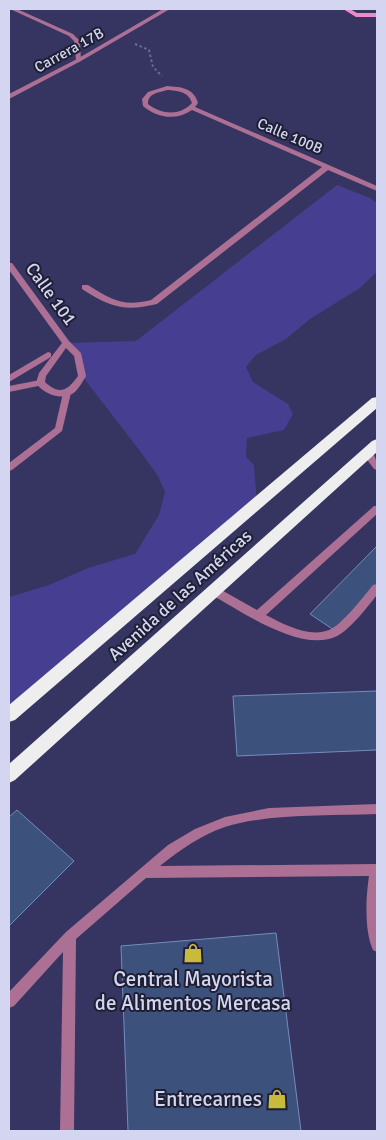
<svg xmlns="http://www.w3.org/2000/svg" width="386" height="1140" viewBox="0 0 386 1140" font-family="Signika,sans-serif">
  <style>
    .green { fill: #463e90 }
    .building { fill: #3c517c; stroke: #758dbc }
    .lines { fill: none; stroke-linecap: round; stroke-linejoin: round }
    .path { stroke: #6d6c93; stroke-width: 2; stroke-dasharray: 2.5 2.5; stroke-linecap: butt }
    .lane { fill: #ac7094; fill-rule: evenodd }
    .street { fill: #ac7094; fill-rule: evenodd }
    .secondary { fill: #eb8cc6; fill-rule: evenodd }
    .highway { fill: #eee; fill-rule: evenodd }
    .labels { text-anchor: middle; dominant-baseline: central; stroke-width: 4; stroke-linejoin: round; paint-order: stroke }
    .far-street-label { font-size: 15px; fill: #d4d5f1; stroke: #1f1f34 }
    .street-label { font-size: 18px; fill: #d4d5f1; stroke: #1f1f34 }
    .near-poi-label { font-size: 21px; fill: #d4d5f1; stroke: #1f1f34 }
  </style>
  <rect width="100%" height="100%" fill="#363461"/>
  <!-- green -->
  <polygon class="green" points="337,185 370,198 377,203 377,272 360,288 310,319 286,339 256,355 246,367 253,382 288,404 293,414 284,430 247,438 246,457 254,465 257,505 9,715 9,597 49,585 88,568 135,554 159,515 165,492 158,476 140,451 82,376 78,355 66,343 136,341"/>
  <!-- building -->
  <g class="building">
    <polygon points="377,546 377,585 334,630 310,614"/>
    <polygon points="377,691 377,750 237,756 233,696"/>
    <polygon points="17,810 74,861 9,926 9,817"/>
    <polygon points="276,933 301,1131 128,1131 121,946"/>
  </g>
  <g class="lines">
    <!-- path -->
    <polyline class="path" points="135,44 149,50 153,67 162,76"/>
    <!-- lane -->
    <g class="lane">
      <polygon points="10,9 17,9 73,34 80,41 81,61 76,60 74,41 69,36"/>
      <path d="M 167,86 C 181,87 194,88 198,103 L 195,107 L 377,186 L 377,191 L 328,170 L 157,304 C 124,312 110,307 82,289 L 82,285 L 88,285 C 112,300 123,307 151,300 L 322,167 L 192,110 C 176,121 157,118 143,106 L 142,99 L 148,92 ZM 167,90 C 178,91 188,91 192,103 C 180,116 162,115 148,104 C 148,93 158,93 167,90 Z"/>
      <polygon points="48,352 51,353 51,357 9,382 9,375"/>
      <polygon points="40,380 44,383 43,385 9,392 9,386"/>
      <polygon points="67,390 71,393 62,431 12,470 9,471 9,463 55,428 63,393"/>
      <path d="M 367,450 C 376,453 377,462 377,470 L 374,469 L 362,453 Z"/>
      <path d="M 374,506 L 377,506 L 377,514 L 266,615 C 283,624 309,638 329,630 C 342,625 364,596 373,585 L 377,584 L 377,595 C 367,607 351,629 337,636 C 302,654 241,611 210,594 L 209,591 L 210,588 L 218,588 L 257,610 Z"/>
    </g>
    <!-- street -->
    <g class="street">
      <polygon points="163,9 170,9 81,61 9,99 9,94 77,59"/>
      <path d="M 9,263 L 12,263 L 69,341 L 81,353 L 86,376 C 83,381 79,388 75,392 C 63,402 43,394 36,383 L 39,373 L 62,343 L 9,270 ZM 66,348 L 74,356 L 78,376 C 68,390 60,396 45,382 L 46,376 Z"/>
      <path d="M 377,804 L 377,814 C 330,816 270,813 225,827 C 201,835 180,850 160,866 L 377,864 L 377,952 L 373,950 C 364,931 366,896 369,876 L 146,878 L 76,939 L 74,1131 L 60,1131 L 63,952 L 14,1006 L 9,1008 L 9,992 L 66,932 L 168,845 L 195,829 L 225,817 L 269,808 Z"/>
    </g>
    <!-- secondary -->
    <polygon class="secondary" points="343,9 350,9 357,13 377,13 377,17 356,17"/>
    <!-- highway -->
    <g class="highway">
      <polygon points="377,397 377,408 15,720 9,722 9,705 372,398"/>
      <polygon points="377,439 377,452 15,780 9,783 9,764 372,441"/>
    </g>
  </g>
  <!-- icons -->
  <defs>
    <symbol id="shop-bare" viewBox="-9 -9 18 18"><path d="M-5-2.5h2.3a2.7 3.5 0 0 1 5.4 0H5L5.5 6h-11ZM-1.5-2.5h3a1.5 2.3 0 0 0-3 0Z" fill="#c8bb3b" stroke="#1f1f34" stroke-width="2.5" paint-order="stroke"/></symbol>
  </defs>
  <g fill-rule="evenodd">
    <use href="#shop-bare" x="179" y="939" width="28" height="28"/>
    <use href="#shop-bare" x="263" y="1085" width="28" height="28"/>
  </g>
  <g class="labels">
    <!-- far-street labels -->
    <g class="far-street-label">
      <text transform="translate(69 50) rotate(-29)">Carrera 17B</text>
      <text transform="translate(290 136) rotate(23)">Calle 100B</text>
    </g>
    <!-- street labels -->
    <g class="street-label">
      <text transform="translate(51 294) rotate(54)">Calle 101</text>
      <text transform="translate(180 595) rotate(-42)">Avenida de las Américas</text>
    </g>
    <!-- near-poi labels -->
    <g class="near-poi-label">
      <text x="193" y="979">Central Mayorista<tspan x="193" dy="24">de Alimentos Mercasa</tspan></text>
      <text x="262" y="1099" text-anchor="end">Entrecarnes</text>
    </g>
  </g>
  <!-- border -->
  <rect width="386" height="1140" fill="none" stroke="#d4d5f1" stroke-width="20"/>
</svg>
